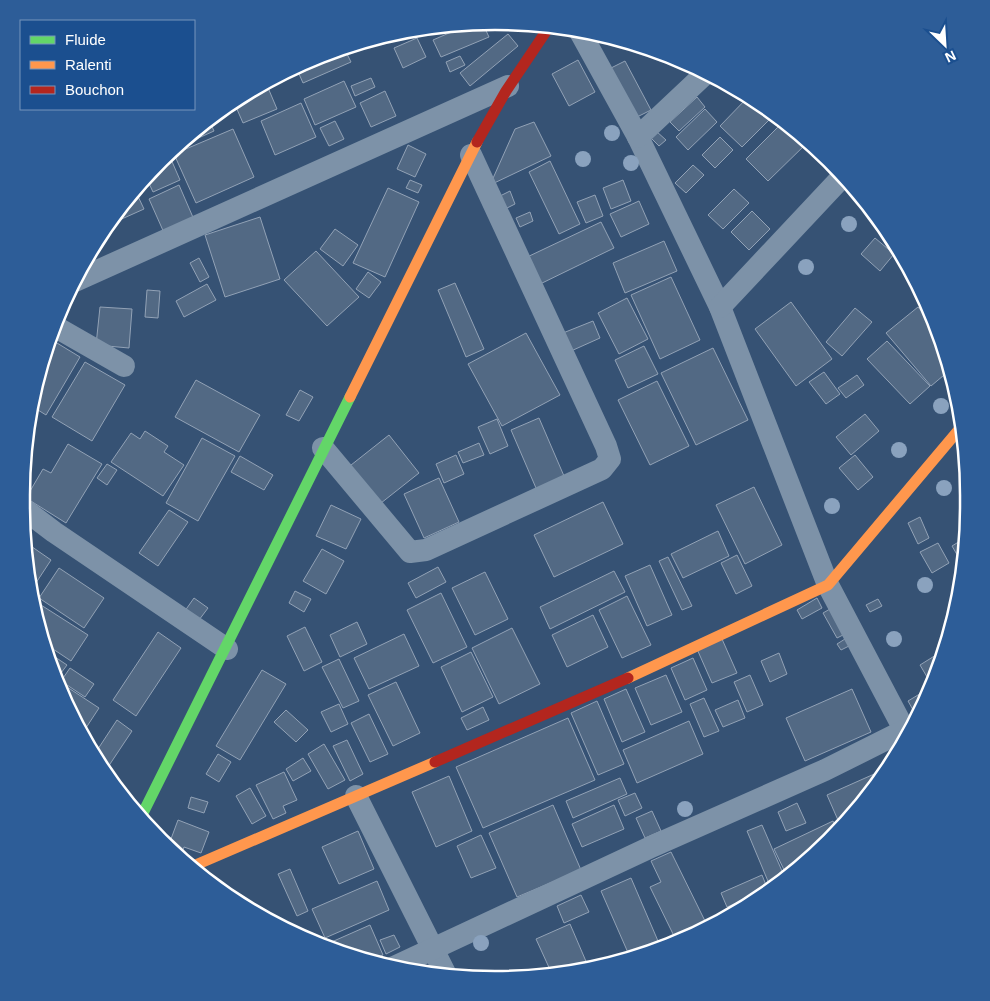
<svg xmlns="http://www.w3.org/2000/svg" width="990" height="1001" viewBox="0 0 990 1001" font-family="Arial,sans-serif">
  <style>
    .building { fill: #526984; stroke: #92a2b6 }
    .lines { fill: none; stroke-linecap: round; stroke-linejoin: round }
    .street { stroke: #7d92a8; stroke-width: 22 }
    .fast { stroke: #63d668; stroke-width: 11 }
    .slow { stroke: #ff974d; stroke-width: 11 }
    .jam { stroke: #b3261e; stroke-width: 11 }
    .tree { fill: #8aa2be }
    .rim { fill: none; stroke: #fff; stroke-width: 2.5 }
  </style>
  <rect width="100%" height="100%" fill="#365274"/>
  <!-- building -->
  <g class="building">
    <polygon points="482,22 489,37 441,57 433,40 472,23"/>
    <polygon points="508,23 523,24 516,31"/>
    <polygon points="508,34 518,46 470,86 460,73"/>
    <polygon points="417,38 426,57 403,68 394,48"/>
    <polygon points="344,48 351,62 303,83 296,67 313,57"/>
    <polygon points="460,56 465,65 450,72 446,62"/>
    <polygon points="578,60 595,92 569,106 552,74"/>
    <polygon points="625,61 651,110 633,119 607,70"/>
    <polygon points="371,78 375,87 355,96 351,86"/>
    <polygon points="344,81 356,107 315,125 304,99"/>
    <polygon points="266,83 277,109 243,123 233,100"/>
    <polygon points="385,91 396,116 371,127 360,103"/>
    <polygon points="749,96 758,101 773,116 742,147 720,126"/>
    <polygon points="697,97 705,107 679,131 670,122"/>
    <polygon points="301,103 316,137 275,155 261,121"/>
    <polygon points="705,109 717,122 688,150 676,137"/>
    <polygon points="209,120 214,131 174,149"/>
    <polygon points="335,121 344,139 329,146 320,128"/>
    <polygon points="534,122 551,156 490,185 515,129"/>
    <polygon points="783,122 808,142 768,181 746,159"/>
    <polygon points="233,129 254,177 196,203 174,154"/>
    <polygon points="656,131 666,140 659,146 650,137"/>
    <polygon points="720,137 733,150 715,168 702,155"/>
    <polygon points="408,145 426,154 415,177 397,169"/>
    <polygon points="170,157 180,180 153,192 146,177 158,162"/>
    <polygon points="550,161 580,224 559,234 529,172"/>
    <polygon points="693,165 704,175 686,193 675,183"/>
    <polygon points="410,180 422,185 418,193 406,188"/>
    <polygon points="623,180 631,201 611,209 603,188"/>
    <polygon points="179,185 195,222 165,235 149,199"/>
    <polygon points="388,188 419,202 385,277 353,263"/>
    <polygon points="734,189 749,203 723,229 708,215"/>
    <polygon points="135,190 144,209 115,222 113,217"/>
    <polygon points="510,191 515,204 505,209 500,196"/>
    <polygon points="595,195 603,216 586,223 577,202"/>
    <polygon points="639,201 649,224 621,237 610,214"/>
    <polygon points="752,211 770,229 749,250 731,232"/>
    <polygon points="530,212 533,221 520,227 516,218"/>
    <polygon points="260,217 280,279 225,297 205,235"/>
    <polygon points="601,222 614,248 536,286 523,259"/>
    <polygon points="335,229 358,245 343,266 320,249"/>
    <polygon points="875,238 894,254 880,271 861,254"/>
    <polygon points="664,241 677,271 625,293 613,263"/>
    <polygon points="316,251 359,297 327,326 284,280"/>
    <polygon points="199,258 209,277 200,282 190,263"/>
    <polygon points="368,272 381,282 369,298 356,289"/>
    <polygon points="671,277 700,340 660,359 631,295"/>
    <polygon points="455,283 484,349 466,357 438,290"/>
    <polygon points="207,284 216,300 184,317 176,301"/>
    <polygon points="147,290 160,291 158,318 145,317"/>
    <polygon points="627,298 648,339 619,354 598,313"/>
    <polygon points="791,302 832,359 796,386 755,329"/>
    <polygon points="100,307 132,309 129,348 96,345"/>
    <polygon points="918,307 938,330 950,370 931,386 886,333"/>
    <polygon points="855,308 872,322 842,356 826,342"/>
    <polygon points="593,321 600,338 571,351 563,333"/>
    <polygon points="526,333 560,395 502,426 468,364"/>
    <polygon points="52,340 80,357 46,415 30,405 47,348"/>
    <polygon points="887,341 930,386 910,404 867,359"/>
    <polygon points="644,346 658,374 628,388 615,360"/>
    <polygon points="713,348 748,420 696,445 661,373"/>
    <polygon points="85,362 125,385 92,441 52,417"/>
    <polygon points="824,372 840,394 826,404 809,382"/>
    <polygon points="857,375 864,385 846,398 838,388"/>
    <polygon points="196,380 260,415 239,452 175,417"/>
    <polygon points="657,381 689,446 650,465 618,400"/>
    <polygon points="300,390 313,397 299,421 286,415"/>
    <polygon points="865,414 879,431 851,455 836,437"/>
    <polygon points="539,418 567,483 539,495 511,430"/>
    <polygon points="497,419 508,446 490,454 478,427"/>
    <polygon points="145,431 168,446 164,452 184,465 163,496 111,462 131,433 140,439"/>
    <polygon points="389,435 419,473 376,507 346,469"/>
    <polygon points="202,438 235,456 198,521 166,503"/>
    <polygon points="479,443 484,455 463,463 458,452"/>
    <polygon points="68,444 102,464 66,523 26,498 43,469 51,473"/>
    <polygon points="456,455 464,474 444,483 436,464"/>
    <polygon points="855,455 873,477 858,490 839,468"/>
    <polygon points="240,456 273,475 264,490 231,472"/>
    <polygon points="107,464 117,470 107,485 97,478"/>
    <polygon points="439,478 459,522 424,538 404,494"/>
    <polygon points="754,487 782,545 745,564 716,505"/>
    <polygon points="603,502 623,544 554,577 534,535"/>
    <polygon points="331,505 361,519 346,549 316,536"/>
    <polygon points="169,510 188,522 158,566 139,553"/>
    <polygon points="920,517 929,538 918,544 908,523"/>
    <polygon points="718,531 729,556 683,578 671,554"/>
    <polygon points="965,538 963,556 959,558 952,546"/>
    <polygon points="25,542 51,560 30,592"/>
    <polygon points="938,543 949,563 932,573 920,552"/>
    <polygon points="322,549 344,561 326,594 303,581"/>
    <polygon points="737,555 752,586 736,594 721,563"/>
    <polygon points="668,557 692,606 682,610 659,561"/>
    <polygon points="650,565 672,615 647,626 625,576"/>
    <polygon points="438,567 446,582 416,598 408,583"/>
    <polygon points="59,568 104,598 84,628 39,598"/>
    <polygon points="614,571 625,592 550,629 540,607"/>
    <polygon points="485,572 508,619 475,635 452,588"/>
    <polygon points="295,591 311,599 304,612 289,603"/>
    <polygon points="441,593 467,647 433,663 407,610"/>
    <polygon points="627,596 651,645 622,658 599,610"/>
    <polygon points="30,598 88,635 71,661 44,643"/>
    <polygon points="194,598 208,608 196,624 182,615"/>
    <polygon points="817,598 822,608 802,619 797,610"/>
    <polygon points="878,599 882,606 870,612 866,605"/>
    <polygon points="830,609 845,634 837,638 823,613"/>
    <polygon points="593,615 608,647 567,667 552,635"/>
    <polygon points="357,622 367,644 340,657 330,635"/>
    <polygon points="305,627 322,662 304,671 287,636"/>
    <polygon points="512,628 540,684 499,704 472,648"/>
    <polygon points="158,632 181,648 136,716 113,700"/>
    <polygon points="404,634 419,666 369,689 354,658"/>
    <polygon points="722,639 737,673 712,683 697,649"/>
    <polygon points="845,639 849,646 841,650 837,644"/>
    <polygon points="944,650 935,678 930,682 920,665"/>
    <polygon points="46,651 67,665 55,681"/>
    <polygon points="471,652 493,697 462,712 441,667"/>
    <polygon points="779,653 787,674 770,682 761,661"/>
    <polygon points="693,658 707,690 685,700 671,668"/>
    <polygon points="339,659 359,701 343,708 322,667"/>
    <polygon points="70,668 94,684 85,697 61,681"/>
    <polygon points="262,670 286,684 240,760 216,746"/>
    <polygon points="666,675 682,712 651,725 635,688"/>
    <polygon points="750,675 763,705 747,712 734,682"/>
    <polygon points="396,682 420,733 393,746 368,695"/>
    <polygon points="64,685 99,708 82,734 60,692"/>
    <polygon points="933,686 933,687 917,717 908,701"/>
    <polygon points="626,689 645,732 622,742 604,699"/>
    <polygon points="852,689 871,732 805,761 786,718"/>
    <polygon points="704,698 719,731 704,737 690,704"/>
    <polygon points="738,700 745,718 723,727 715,710"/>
    <polygon points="597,701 624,764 598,775 571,713"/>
    <polygon points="339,704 348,724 331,732 321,712"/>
    <polygon points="483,707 489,720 467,730 461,718"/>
    <polygon points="286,710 308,730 296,742 274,722"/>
    <polygon points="369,714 388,754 370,762 351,723"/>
    <polygon points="568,718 595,780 483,828 456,767"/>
    <polygon points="117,720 132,731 104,773 94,755"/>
    <polygon points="689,721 703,754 637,783 623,750"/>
    <polygon points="347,740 363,774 350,781 333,746"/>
    <polygon points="324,744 345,780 328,789 308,754"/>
    <polygon points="218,754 231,762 219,782 206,774"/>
    <polygon points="303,758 311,771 293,781 286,769"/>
    <polygon points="890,767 889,769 841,827 827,795"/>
    <polygon points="284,772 297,800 283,806 286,813 273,819 256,785"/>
    <polygon points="449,776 472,831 436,847 412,792"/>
    <polygon points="620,778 627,794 573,818 566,801"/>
    <polygon points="250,788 266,816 252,824 236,796"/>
    <polygon points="635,793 642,808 625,816 618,800"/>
    <polygon points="191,797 208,802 204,813 188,808"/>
    <polygon points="797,803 806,823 786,831 778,812"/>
    <polygon points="553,805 581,870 517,897 489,833"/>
    <polygon points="614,805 624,829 582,847 572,824"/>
    <polygon points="652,811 661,831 645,838 636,818"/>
    <polygon points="178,820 209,832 201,853 184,847 180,857 168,847"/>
    <polygon points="833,821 838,831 830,841 787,876 774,849"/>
    <polygon points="762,825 785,878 770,886 747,831"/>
    <polygon points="358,831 374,869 339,884 322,847"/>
    <polygon points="481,835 496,868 471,878 457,846"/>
    <polygon points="671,852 705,921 674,936 650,887 661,882 651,861"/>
    <polygon points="290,869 308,911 297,916 278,874"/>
    <polygon points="762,875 768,890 727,907 721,893"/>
    <polygon points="631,878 658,941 629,955 601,891"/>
    <polygon points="377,881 389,910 325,938 312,909"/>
    <polygon points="581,895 589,912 564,923 557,906"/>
    <polygon points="762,897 758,900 739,910 738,907"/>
    <polygon points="734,910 735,912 707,927 705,922"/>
    <polygon points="570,924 588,966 575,972 552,974 536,939"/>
    <polygon points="370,925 383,955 370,961 329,948 327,944"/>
    <polygon points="394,935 400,947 386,954 380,940"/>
  </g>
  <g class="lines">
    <!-- street -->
    <g class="street">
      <polyline points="579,30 638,137 720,307 828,585 907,735"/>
      <polyline points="638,137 706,73"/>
      <polyline points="75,281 508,86"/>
      <polyline points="720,307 843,176"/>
      <polyline points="54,326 124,366"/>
      <polyline points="323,448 410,552 426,550 602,469 610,459 606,446 471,155"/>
      <polyline points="21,507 54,532 227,649"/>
      <polyline points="356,796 446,975"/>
      <polyline points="392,968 651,847 825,770 905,730"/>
    </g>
    <!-- fast -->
    <polyline class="fast" points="141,817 350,397"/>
    <!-- slow -->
    <g class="slow">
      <polyline points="350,397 477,142"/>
      <polyline points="628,678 828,585 962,426"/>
      <polyline points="191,867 435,762"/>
    </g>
    <!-- jam -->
    <g class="jam">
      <polyline points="477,142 506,91 549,27"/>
      <polyline points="435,762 628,678"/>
    </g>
  </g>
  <!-- trees -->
  <g class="tree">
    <circle cx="612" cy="133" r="8"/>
    <circle cx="583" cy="159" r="8"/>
    <circle cx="631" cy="163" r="8"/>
    <circle cx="849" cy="224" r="8"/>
    <circle cx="806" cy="267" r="8"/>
    <circle cx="941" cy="406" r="8"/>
    <circle cx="899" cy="450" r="8"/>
    <circle cx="944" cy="488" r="8"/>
    <circle cx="832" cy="506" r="8"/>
    <circle cx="925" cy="585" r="8"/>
    <circle cx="894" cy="639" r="8"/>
    <circle cx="685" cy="809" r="8"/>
    <circle cx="481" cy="943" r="8"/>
  </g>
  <!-- crop -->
  <path d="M0 0H990V1001H0ZM495 30H495A465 465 0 0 1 960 495V506A465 465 0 0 1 495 971H495A465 465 0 0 1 30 506V495A465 465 0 0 1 495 30Z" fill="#2d5d98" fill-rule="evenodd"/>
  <path class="rim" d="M495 30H495A465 465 0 0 1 960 495V506A465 465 0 0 1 495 971H495A465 465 0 0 1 30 506V495A465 465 0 0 1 495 30Z"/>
  <!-- legend -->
  <rect x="20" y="20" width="175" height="90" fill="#1b4f8f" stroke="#7695bc"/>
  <rect x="30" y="36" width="25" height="8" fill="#63d668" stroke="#7695bc"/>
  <text x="65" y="45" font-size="15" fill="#ffffff">Fluide</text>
  <rect x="30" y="61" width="25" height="8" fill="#ff974d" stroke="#7695bc"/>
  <text x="65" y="70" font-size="15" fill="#ffffff">Ralenti</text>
  <rect x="30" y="86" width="25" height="8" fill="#b3261e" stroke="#7695bc"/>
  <text x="65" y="95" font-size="15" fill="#ffffff">Bouchon</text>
  <!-- north arrow -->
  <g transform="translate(945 45) rotate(155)" stroke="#1b4f8f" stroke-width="4" paint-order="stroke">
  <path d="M0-4L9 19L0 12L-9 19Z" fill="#ffffff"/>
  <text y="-8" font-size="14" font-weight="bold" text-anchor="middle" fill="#ffffff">N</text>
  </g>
</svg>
